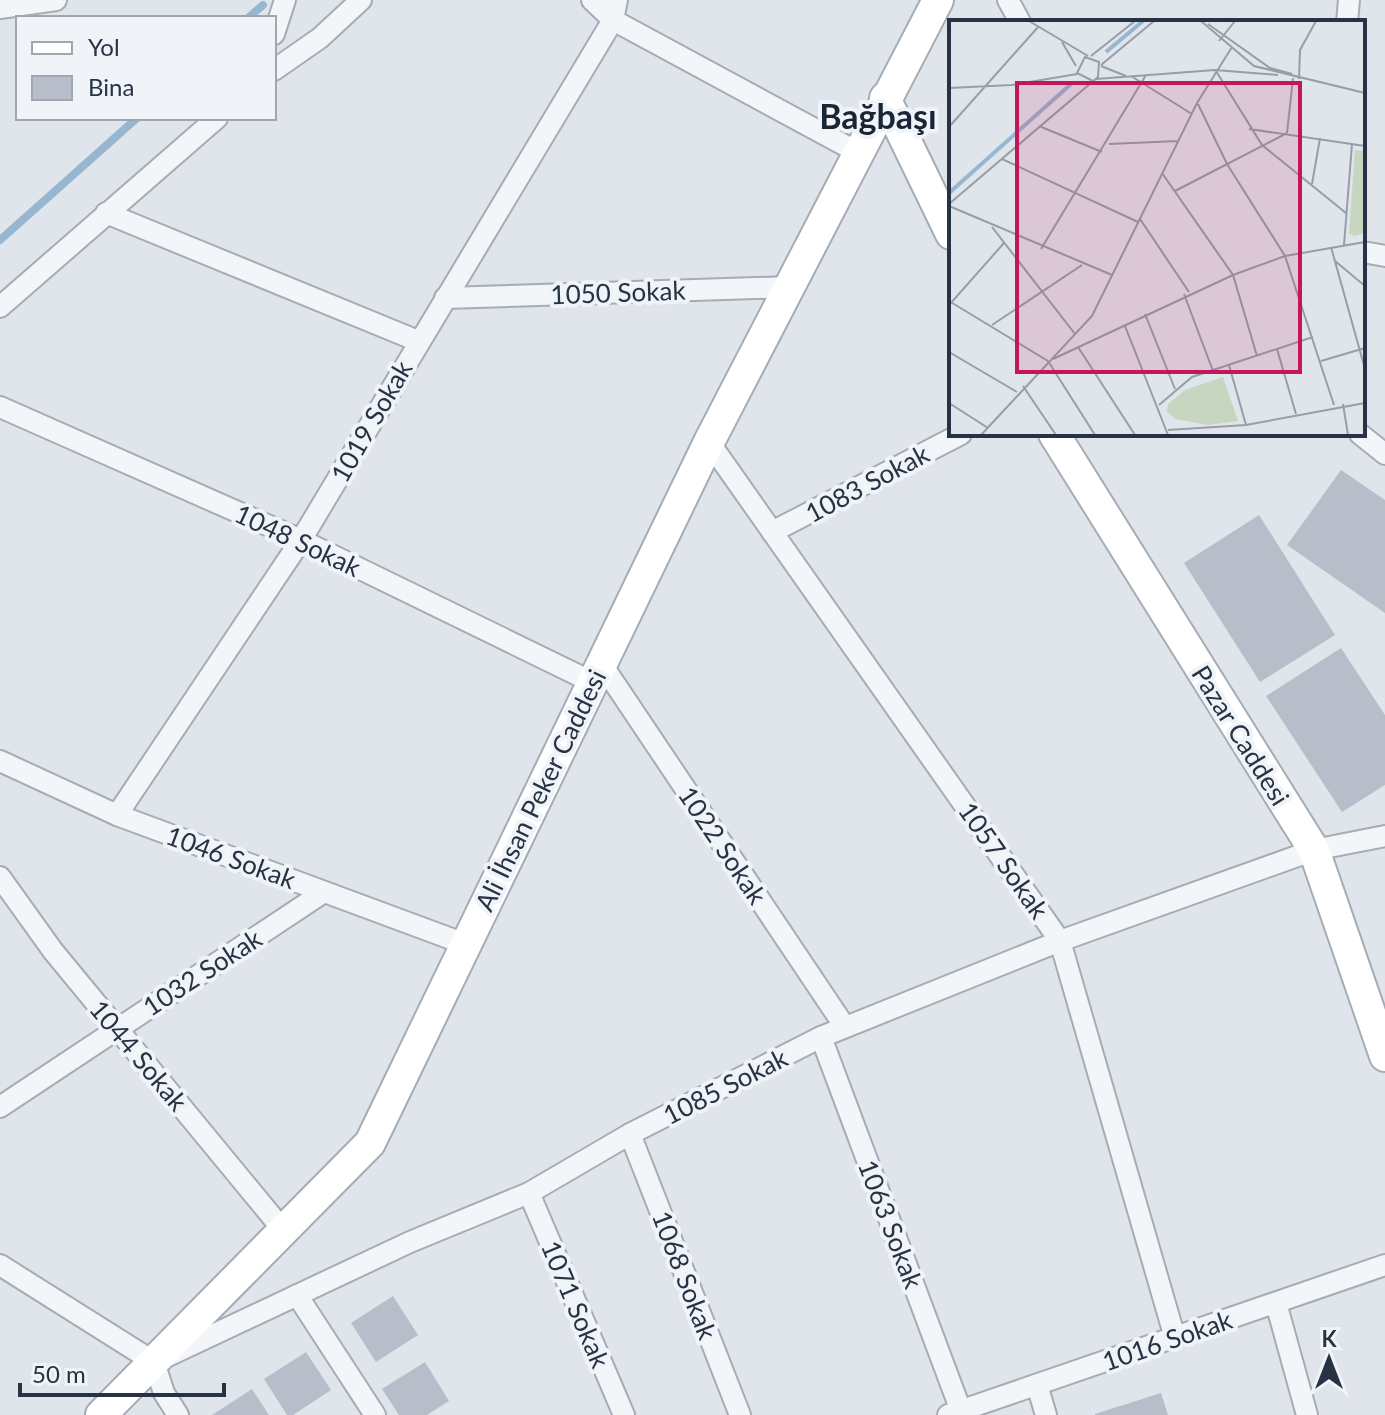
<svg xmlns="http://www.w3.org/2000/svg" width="1385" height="1415" viewBox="0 0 1385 1415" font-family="Lato,sans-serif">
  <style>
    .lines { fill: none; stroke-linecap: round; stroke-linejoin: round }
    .stream { stroke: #97b6cf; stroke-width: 8 }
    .building { fill: #b7bec9 }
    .street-casing { stroke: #a5acb6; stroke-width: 24 }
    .secondary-casing { stroke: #a5acb6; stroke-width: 34 }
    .street { stroke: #f3f6f8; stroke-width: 20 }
    .secondary { stroke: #fff; stroke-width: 30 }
    .labels { text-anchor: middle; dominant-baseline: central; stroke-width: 8; stroke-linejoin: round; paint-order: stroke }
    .street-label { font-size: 26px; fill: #273344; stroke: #f0f4f8 }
    .district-label { font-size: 34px; font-weight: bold; fill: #192435; stroke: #f0f4f8 }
    .inset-river { fill: none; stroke: #97b6cf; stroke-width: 4 }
    .inset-road { fill: none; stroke: #969ea8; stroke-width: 2 }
    .view { fill: #c2185b; fill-opacity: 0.15; stroke: #c2185b; stroke-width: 4 }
    .inset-edge { fill: none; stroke: #273344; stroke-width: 4 }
  </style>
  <rect width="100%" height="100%" fill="#e0e5eb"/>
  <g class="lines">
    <!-- stream -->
    <g class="stream">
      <polyline points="248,18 263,5"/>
      <polyline points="0,240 137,118"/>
    </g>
  </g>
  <!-- building -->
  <g class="building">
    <polygon points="1341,470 1385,500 1385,613 1287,545"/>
    <polygon points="1259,515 1335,635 1260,682 1184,563"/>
    <polygon points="1341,648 1385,715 1385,785 1342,812 1266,696"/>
    <polygon points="393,1296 418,1335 376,1362 351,1323"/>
    <polygon points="306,1352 331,1390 293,1415 287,1415 264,1379"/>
    <polygon points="425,1362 449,1401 427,1415 399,1415 382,1389"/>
    <polygon points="252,1389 269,1415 212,1415"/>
    <polygon points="1161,1393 1168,1415 1095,1415 1095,1414"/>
  </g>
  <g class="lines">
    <defs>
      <g id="street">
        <polyline points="592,0 613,20 859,153"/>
        <polyline points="1008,0 1020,22"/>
        <polyline points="0,8 56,0"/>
        <polyline points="1347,22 1349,0"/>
        <polyline points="274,34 285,0"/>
        <polyline points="274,70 320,38 361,0"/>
        <polyline points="106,213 418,341"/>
        <polyline points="1363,252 1385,256"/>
        <polyline points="445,298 790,287"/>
        <polyline points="0,307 217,118"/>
        <polyline points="0,407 301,540 592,682"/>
        <polyline points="1360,434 1385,454"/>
        <polyline points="709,442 1060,941 1175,1338"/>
        <polyline points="772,532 961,434"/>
        <polyline points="601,663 845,1027"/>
        <polyline points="0,761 117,815 465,944"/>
        <polyline points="117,815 301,540 613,20 617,0"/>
        <polyline points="0,877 53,951 283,1230"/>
        <polyline points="821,1037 961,1411"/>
        <polyline points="0,1107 324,892"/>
        <polyline points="630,1134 740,1415"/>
        <polyline points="529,1193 624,1415"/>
        <polyline points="0,1265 154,1362"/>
        <polyline points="297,1295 375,1415"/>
        <polyline points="1276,1303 1307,1415"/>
        <polyline points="168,1356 410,1242 529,1193 630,1134 821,1037 1060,941 1314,850 1385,836"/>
        <polyline points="154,1362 164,1393 178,1415"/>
        <polyline points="1037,1385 1046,1415"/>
        <polyline points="948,1415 1385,1265"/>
      </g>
      <g id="secondary">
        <polyline points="885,98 951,234"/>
        <polyline points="1054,434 1314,850 1385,1056"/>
        <polyline points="101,1415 370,1143 709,442 938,0"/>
      </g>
    </defs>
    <!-- street casing -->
    <use href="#street" class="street-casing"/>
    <!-- secondary casing -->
    <use href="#secondary" class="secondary-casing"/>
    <!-- street -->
    <use href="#street" class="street"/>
    <!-- secondary -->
    <use href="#secondary" class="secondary"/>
  </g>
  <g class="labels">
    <!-- street labels -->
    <g class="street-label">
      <text transform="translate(618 292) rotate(-2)">1050 Sokak</text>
      <text transform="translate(371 421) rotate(-60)">1019 Sokak</text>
      <text transform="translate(867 483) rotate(-28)">1083 Sokak</text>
      <text transform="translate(298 540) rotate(25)">1048 Sokak</text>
      <text transform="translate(1241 735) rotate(58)">Pazar Caddesi</text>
      <text transform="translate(540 790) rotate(-64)">Ali İhsan Peker Caddesi</text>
      <text transform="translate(723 845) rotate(56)">1022 Sokak</text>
      <text transform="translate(231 857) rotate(20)">1046 Sokak</text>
      <text transform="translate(1004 860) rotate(55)">1057 Sokak</text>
      <text transform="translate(202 972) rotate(-33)">1032 Sokak</text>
      <text transform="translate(139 1055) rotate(50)">1044 Sokak</text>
      <text transform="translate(725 1086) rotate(-27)">1085 Sokak</text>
      <text transform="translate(891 1224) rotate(69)">1063 Sokak</text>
      <text transform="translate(685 1275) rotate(69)">1068 Sokak</text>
      <text transform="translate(576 1304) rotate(67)">1071 Sokak</text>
      <text transform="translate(1167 1340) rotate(-19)">1016 Sokak</text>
    </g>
    <!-- district labels -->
    <g class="district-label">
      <text x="878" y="115">Bağbaşı</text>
    </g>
  </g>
  <!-- overview -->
  <g transform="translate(949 20)">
    <rect width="416" height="416" fill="#e0e5eb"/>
    <path d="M 406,130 L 416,131 L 416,213 L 405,216 L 400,213 ZM 274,357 L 289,401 L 259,405 L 226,399 L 218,392 L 219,384 L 236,370 Z" fill="#c7d6c0"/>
    <path class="inset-river" d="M 157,32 L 194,1M 0,173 L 122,64"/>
    <path class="inset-road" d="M 80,1 L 139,36M 252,1 L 305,46 L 416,73M 259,4 L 321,48 L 343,54M 270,21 L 286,1M 113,22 L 127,46M 142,36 L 186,1M 152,45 L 205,1M 152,46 L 177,56M 267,51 L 313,125 L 397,193M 182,56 L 243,94M 147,59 L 266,50 L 329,55M 350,59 L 351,30 L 367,1M 0,68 L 63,65 L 128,54M 249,84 L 278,144 L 336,236 L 385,385M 90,106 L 153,132M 0,107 L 90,6M 300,109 L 416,126M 338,113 L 344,58M 160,124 L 229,121M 53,139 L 189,202M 213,153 L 284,255 L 308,336M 363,164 L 371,118M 226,171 L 338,113M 0,184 L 149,57 L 150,42 L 136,37 L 128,53 L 144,61M 0,186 L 163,255M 191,199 L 240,272M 43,207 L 126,314M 395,225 L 403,124M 382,227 L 416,349M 92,229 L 197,55M 386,241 L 416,266M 235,274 L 264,351M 0,281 L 99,341M 1,284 L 55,223M 196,294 L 226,369M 43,305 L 133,245M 176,306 L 219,415M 129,327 L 186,415M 328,329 L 347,394M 0,332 L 68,372M 104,339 L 284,255 L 336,236 L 416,222M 99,341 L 146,415M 372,341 L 416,328M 280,345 L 297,405M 74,366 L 107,415M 0,383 L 39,408M 394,384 L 399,415M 210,385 L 243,357 L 364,317M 219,410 L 297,405 L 416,383M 32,415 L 143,296 L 248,83 L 283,27"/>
    <path class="view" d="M 68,63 L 351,63 L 351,352 L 68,352 Z"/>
    <rect width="416" height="416" class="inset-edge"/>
  </g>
  <!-- legend -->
  <rect x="16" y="16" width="260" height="104" fill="#f0f4f8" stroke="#a0a7b0" stroke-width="2"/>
  <rect x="32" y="42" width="40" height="12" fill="#ffffff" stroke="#a0a7b0" stroke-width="2"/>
  <text x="88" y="56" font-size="24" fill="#273344">Yol</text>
  <rect x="32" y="76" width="40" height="24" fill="#b7bec9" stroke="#a0a7b0" stroke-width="2"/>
  <text x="88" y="96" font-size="24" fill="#273344">Bina</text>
  <!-- north arrow -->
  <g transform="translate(1329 1359)" stroke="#f0f4f8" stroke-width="6" paint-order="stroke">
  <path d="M0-6L14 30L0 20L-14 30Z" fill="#273344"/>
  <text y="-12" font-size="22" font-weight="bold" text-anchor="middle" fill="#273344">K</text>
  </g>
  <!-- scale -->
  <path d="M20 1383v12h204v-12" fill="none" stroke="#273344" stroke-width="4"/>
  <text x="32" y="1383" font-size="24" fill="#273344" stroke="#f0f4f8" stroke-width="6" paint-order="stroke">50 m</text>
</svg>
